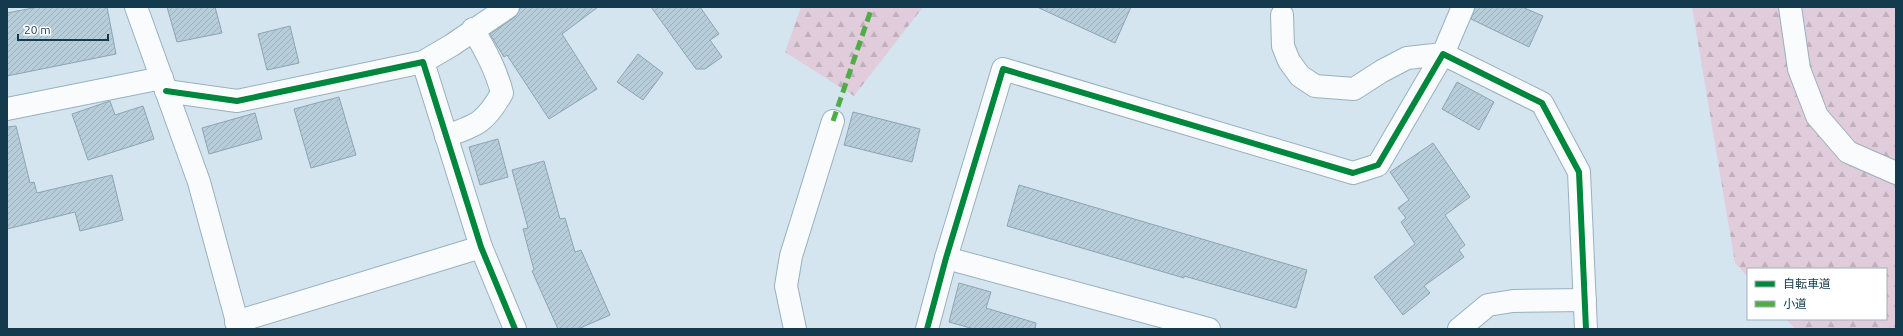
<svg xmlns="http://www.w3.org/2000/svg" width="1903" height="336" viewBox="0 0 1903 336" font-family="Ubuntu,'Noto Sans JP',sans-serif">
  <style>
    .forest { fill: url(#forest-firs) }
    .building { fill: url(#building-hatch); stroke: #8ba5b3 }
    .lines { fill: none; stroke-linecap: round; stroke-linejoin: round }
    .minor-casing { stroke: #98b1bf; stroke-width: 24 }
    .tertiary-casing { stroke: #98b1bf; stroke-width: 24 }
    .minor { stroke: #f9fbfd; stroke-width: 22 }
    .tertiary { stroke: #f9fbfd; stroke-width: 22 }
    .quiet { stroke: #51ac48; stroke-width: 5; stroke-dasharray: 10 5; stroke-linecap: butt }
    .cycleway-casing { stroke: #fff; stroke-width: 8 }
    .cycleway { stroke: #00873e; stroke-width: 6 }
  </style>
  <defs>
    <pattern id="forest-firs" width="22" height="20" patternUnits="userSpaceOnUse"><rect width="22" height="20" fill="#e1ccdc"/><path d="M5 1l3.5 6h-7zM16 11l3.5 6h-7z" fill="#c0b0be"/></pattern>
    <pattern id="building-hatch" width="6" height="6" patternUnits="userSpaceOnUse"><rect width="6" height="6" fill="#b8cdda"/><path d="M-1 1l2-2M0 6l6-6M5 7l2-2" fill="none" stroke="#9db1bd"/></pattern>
  </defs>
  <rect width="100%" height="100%" fill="#d4e5f0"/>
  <!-- forest -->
  <g class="forest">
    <polygon points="801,7 923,7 854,96 785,52"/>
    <polygon points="1692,7 1896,7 1896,329 1795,329 1786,319 1886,319 1886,269 1748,269 1748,277 1735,263"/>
  </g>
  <!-- building -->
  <g class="building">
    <polygon points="38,7 107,7 116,54 7,76 7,13"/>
    <polygon points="167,7 215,7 222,33 177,42"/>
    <polygon points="521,7 598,7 562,34 597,89 549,119 507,55 504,57 490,34 515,17"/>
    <polygon points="651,7 700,7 719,34 710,40 722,57 705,69 696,69"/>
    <polygon points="1037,7 1131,7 1115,43"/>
    <polygon points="1475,7 1522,7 1543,16 1529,47 1471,19"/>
    <polygon points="290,26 299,63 267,70 258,34"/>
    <polygon points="638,54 663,73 643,100 617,82"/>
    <polygon points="1457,82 1494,102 1479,130 1442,109"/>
    <polygon points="339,97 356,155 311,168 294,109"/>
    <polygon points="110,101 115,115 143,106 154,139 88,160 72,114"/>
    <polygon points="853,112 920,129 912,162 844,145"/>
    <polygon points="255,113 262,139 209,154 202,128"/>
    <polygon points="16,126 30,183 34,182 37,193 112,175 123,220 80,231 75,212 7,229 7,127"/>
    <polygon points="498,139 508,177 480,185 469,147"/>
    <polygon points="1433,143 1470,197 1445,215 1465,245 1459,250 1464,257 1424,286 1430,293 1403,315 1374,277 1415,244 1401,222 1406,218 1398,208 1409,200 1390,172"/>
    <polygon points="544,161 560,219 565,218 575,252 581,250 610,315 578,329 558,329 532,271 534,270 523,229 528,228 512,170"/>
    <polygon points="1019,185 1307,270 1296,308 1184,276 1184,278 1007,226"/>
    <polygon points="959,283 991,292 986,308 1036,323 1035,329 974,329 949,322"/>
  </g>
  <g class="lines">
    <defs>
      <g id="minor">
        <polyline points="1790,7 1799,69 1817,116 1848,152 1896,173"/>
        <polyline points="1282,15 1283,46 1289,61 1300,76 1315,86 1354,89 1382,71 1407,58 1443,54 1463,7"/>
        <polyline points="423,62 452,45 508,7"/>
        <polyline points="166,91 237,101 423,62 481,247 515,329"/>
        <polyline points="7,109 162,78"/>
        <path d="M 446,136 C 477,125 485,123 502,93 C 496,69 485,50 473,29"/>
        <polyline points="946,258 1209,329"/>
        <polyline points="236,322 481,247"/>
        <polyline points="795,329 786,286 791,256 833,121"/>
        <polyline points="927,329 946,258 1003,69 1353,173 1378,165 1443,54 1542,103 1579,172 1586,329"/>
        <polyline points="1459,329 1488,305 1513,301 1585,300"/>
      </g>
      <polyline id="tertiary" points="136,7 199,182 239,329"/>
    </defs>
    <!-- minor casing -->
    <use href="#minor" class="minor-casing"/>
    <!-- tertiary casing -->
    <use href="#tertiary" class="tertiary-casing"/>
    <!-- minor -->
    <use href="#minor" class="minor"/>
    <!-- tertiary -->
    <use href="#tertiary" class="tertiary"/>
    <!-- quiet -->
    <polyline class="quiet" points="833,121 872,7"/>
    <defs>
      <g id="cycleway">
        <polyline points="166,91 237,101 423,62 481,247 515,329"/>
        <polyline points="927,329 946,258 1003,69 1353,173 1378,165 1443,54 1542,103 1579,172 1586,329"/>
      </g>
    </defs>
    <!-- cycleway casing -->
    <use href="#cycleway" class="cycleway-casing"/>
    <!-- cycleway -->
    <use href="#cycleway" class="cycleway"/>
  </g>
  <!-- border -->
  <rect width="1903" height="336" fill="none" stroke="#143a4d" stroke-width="16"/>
  <!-- legend -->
  <rect x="1747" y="268" width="140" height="52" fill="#ffffff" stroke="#a1b0b8"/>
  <rect x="1755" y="281" width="20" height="6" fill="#00873e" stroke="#a1b0b8"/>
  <text x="1783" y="288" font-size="12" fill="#143a4d">自転車道</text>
  <rect x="1755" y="301" width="20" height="6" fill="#51ac48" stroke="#a1b0b8"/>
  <text x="1783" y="308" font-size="12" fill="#143a4d">小道</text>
  <!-- scale -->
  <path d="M18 34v6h90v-6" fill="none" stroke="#143a4d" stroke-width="2"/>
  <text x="24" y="34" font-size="12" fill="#143a4d" stroke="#ffffff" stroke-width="3" paint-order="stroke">20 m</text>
</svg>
